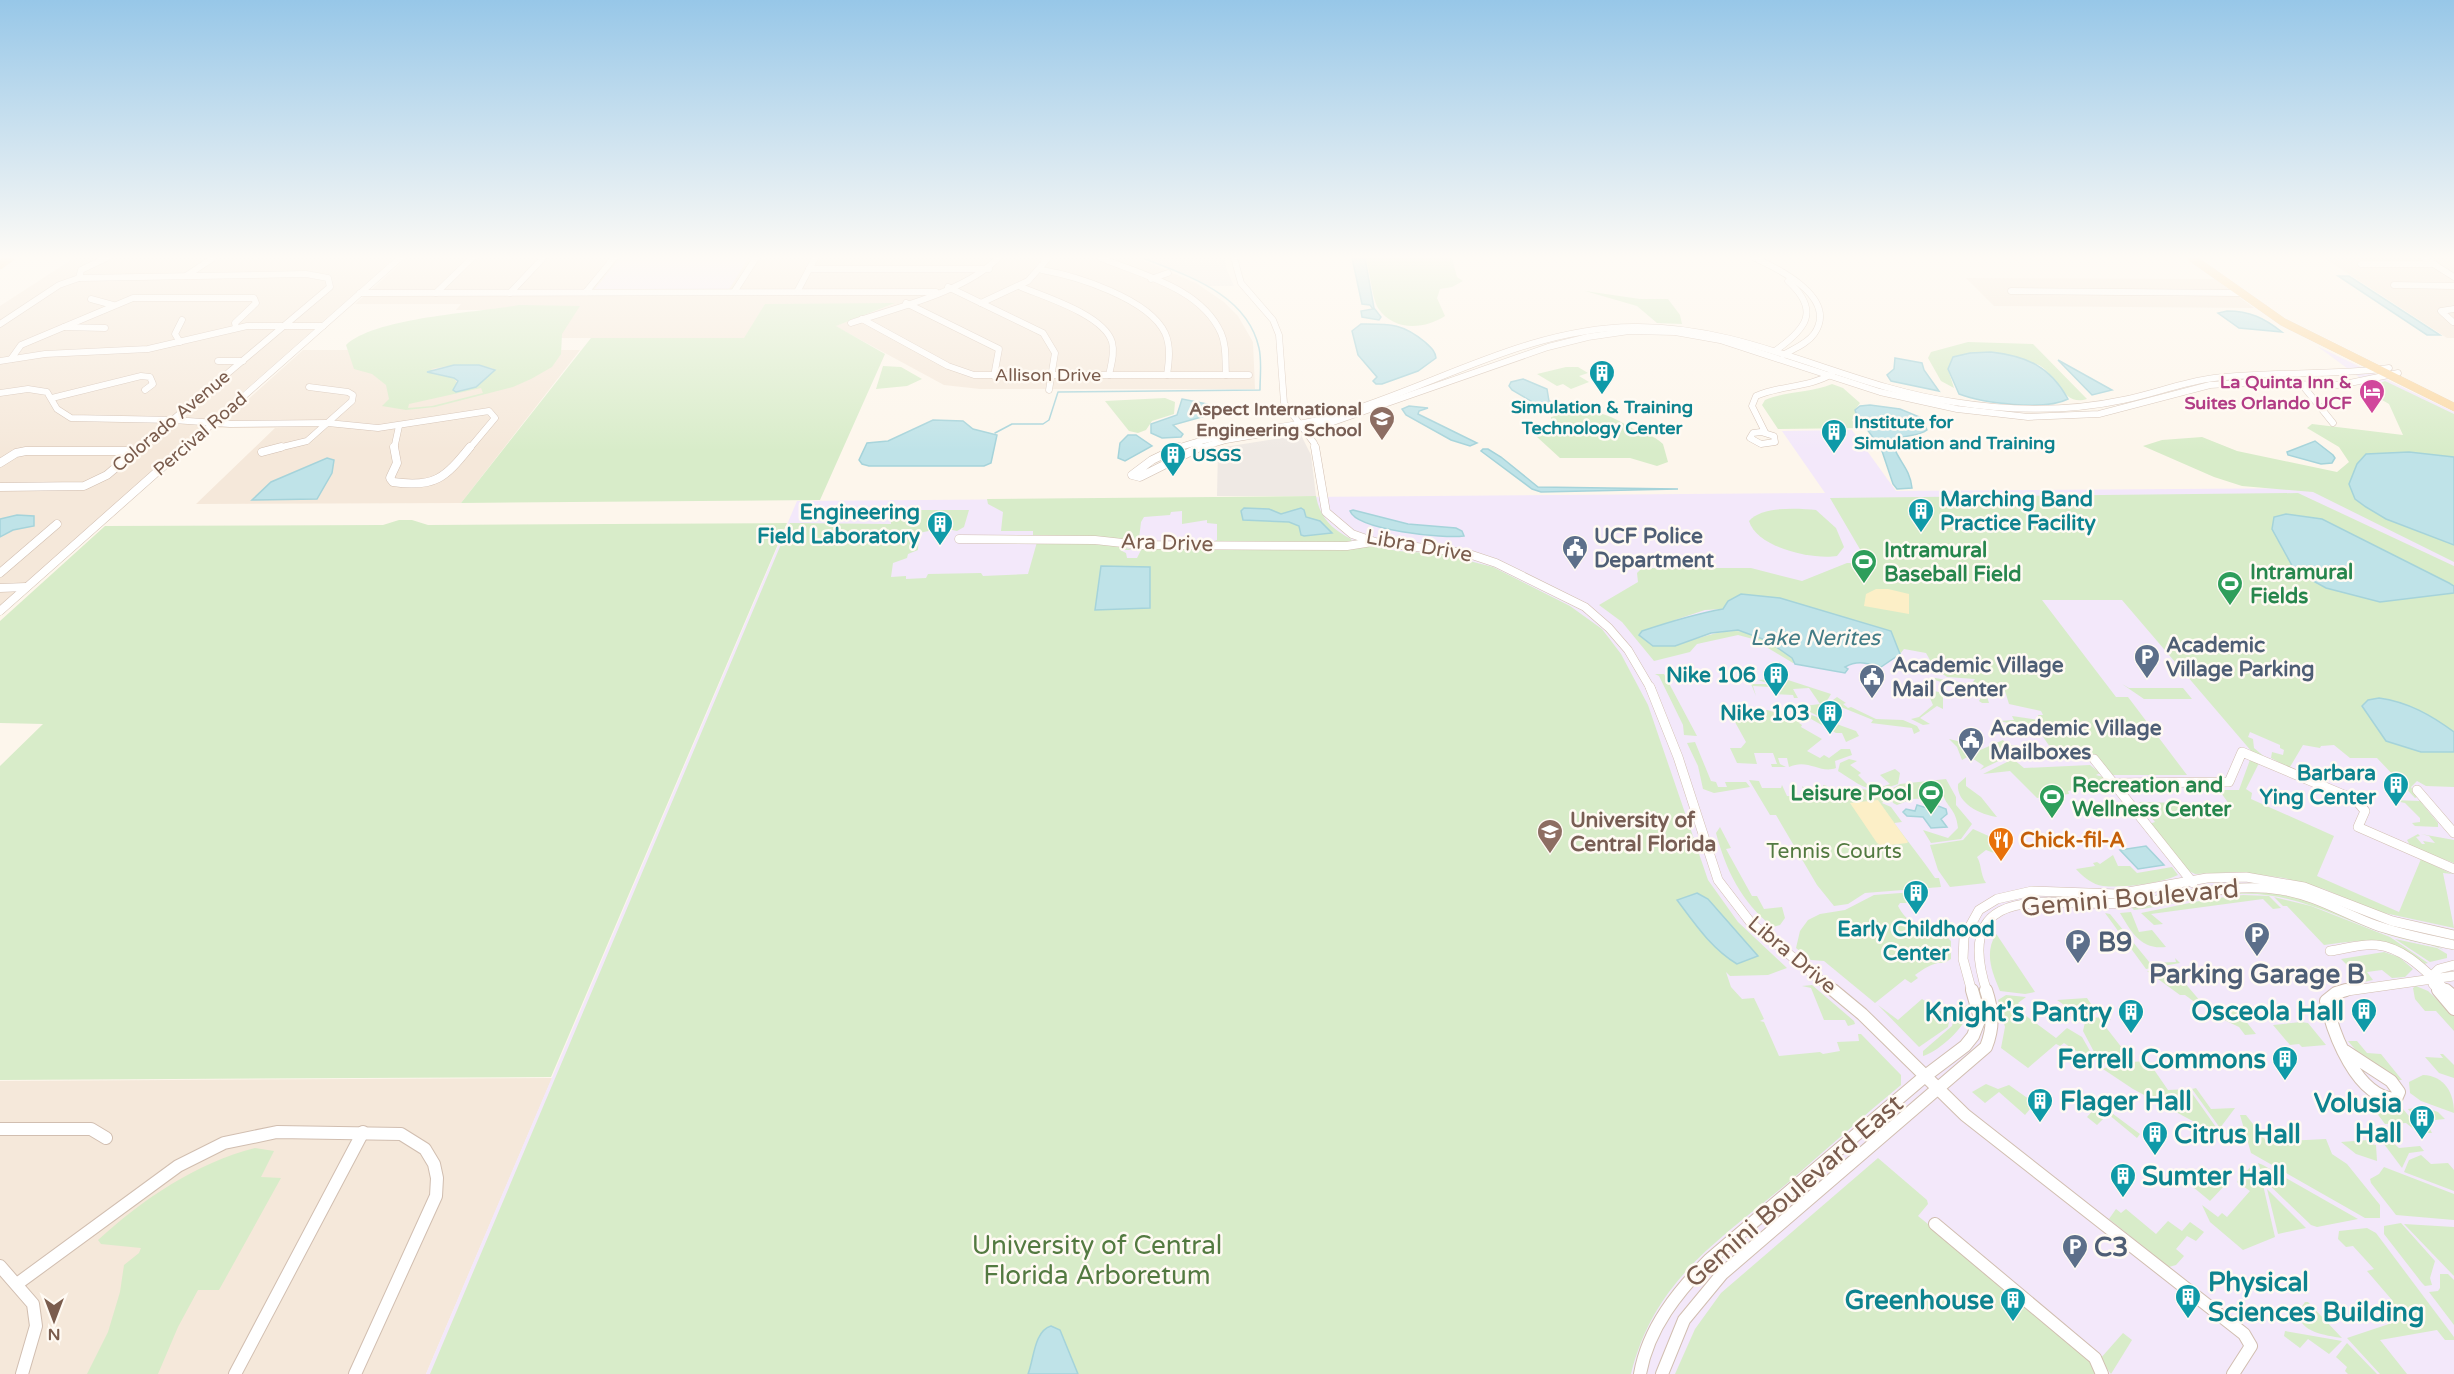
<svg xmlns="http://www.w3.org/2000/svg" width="2454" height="1374" viewBox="0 0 2454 1374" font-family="'Varela Round',sans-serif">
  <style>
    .residential { fill: #f5e8da }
    .industrial { fill: #efe9e4 }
    .education { fill: #f3e8fa }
    .green { fill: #d8ecc9; fill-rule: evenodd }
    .sand { fill: #fcefc7 }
    .water { fill: #bfe3e8; stroke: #a5d3da; stroke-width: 1.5 }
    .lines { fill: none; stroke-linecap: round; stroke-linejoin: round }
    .stream { stroke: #a5d3da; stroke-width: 1.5 }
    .minor-far3-casing { stroke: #d1beb0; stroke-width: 7 }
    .minor-far2-casing { stroke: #d1beb0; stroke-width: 9 }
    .minor-far1-casing { stroke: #d1beb0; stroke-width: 10 }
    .minor-casing { stroke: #d1beb0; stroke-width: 14 }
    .major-casing { stroke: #dad1cd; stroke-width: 8 }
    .minor-far3 { stroke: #fff; stroke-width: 6 }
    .minor-far2 { stroke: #fff; stroke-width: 8 }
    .minor-far1 { stroke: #fff; stroke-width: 9 }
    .minor { stroke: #fff; stroke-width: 12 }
    .major { stroke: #fbd9a5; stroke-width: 8 }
    .labels { text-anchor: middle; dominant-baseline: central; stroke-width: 5; stroke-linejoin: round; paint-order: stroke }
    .far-street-label { font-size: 18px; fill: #7a5c4d; stroke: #fffaf3 }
    .far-hotel-label { font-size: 18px; font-weight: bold; fill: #b23c85; stroke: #fffaf3; text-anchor: end }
    .far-culture-label { font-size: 18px; font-weight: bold; fill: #0d838f; stroke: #fffaf3; text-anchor: start }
    .far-education-label { font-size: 18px; font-weight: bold; fill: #785e54; stroke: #fffaf3; text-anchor: end }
    .culture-label { font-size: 21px; font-weight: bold; fill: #0d838f; stroke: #fffaf3; text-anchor: end }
    .service-label { font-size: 21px; font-weight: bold; fill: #4e5e75; stroke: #fffaf3; text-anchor: start }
    .street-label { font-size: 21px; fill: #7a5c4d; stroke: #fffaf3 }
    .leisure-label { font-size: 21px; font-weight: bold; fill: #27864d; stroke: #fffaf3; text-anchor: start }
    .education-label { font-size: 21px; font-weight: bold; fill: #785e54; stroke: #fffaf3; text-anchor: start }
    .food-label { font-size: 21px; font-weight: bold; fill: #c56008; stroke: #fffaf3; text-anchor: start }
    .park-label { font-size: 21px; fill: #537a41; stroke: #fffaf3 }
    .water-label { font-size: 22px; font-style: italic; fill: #437c86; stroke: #fffaf3 }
    .near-street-label { font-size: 26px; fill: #7a5c4d; stroke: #fffaf3 }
    .near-service-label { font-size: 26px; font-weight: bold; fill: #4e5e75; stroke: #fffaf3; text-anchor: start }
    .near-culture-label { font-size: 26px; font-weight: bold; fill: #0d838f; stroke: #fffaf3; text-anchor: end }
    .near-park-label { font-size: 26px; fill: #537a41; stroke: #fffaf3 }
  </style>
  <rect width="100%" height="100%" fill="#fdf6ec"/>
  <!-- residential -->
  <g class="residential">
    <polygon points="74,258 395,258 0,606 0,306"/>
    <polygon points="407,258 1137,258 1196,283 1224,302 1238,316 1253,342 1255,389 980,389 944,385 835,326 893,304 765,304 745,338 548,338 571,310 456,310 461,304 355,304"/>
    <polygon points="2324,258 2450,258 2454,261 2454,338 2447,338"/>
    <polygon points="1966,278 2215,279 2254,308 1994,306"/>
    <polygon points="303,350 580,350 461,503 196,504 275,428 216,428"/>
    <polygon points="552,1078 426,1374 0,1374 0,1081"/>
  </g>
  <!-- industrial -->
  <g class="industrial">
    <polygon points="1144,258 1226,258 1226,268 1234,286 1209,286 1185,274"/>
    <polygon points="1301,435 1311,455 1316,496 1217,496 1218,448"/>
  </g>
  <!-- education -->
  <g class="education">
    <polygon points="620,258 749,258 729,289 594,290"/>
    <polygon points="2317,346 2454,412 2454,447"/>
    <polygon points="1852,430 1896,491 2454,487 2454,1374 426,1374 797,501 1825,493 1782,431"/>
  </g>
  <!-- green -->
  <g class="green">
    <path d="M 1366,258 L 1452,258 L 1457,277 L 1463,281 L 1452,287 L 1440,289 L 1437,298 L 1445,316 C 1425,329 1394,332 1378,308 C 1372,297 1370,273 1366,258 Z"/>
    <polygon points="1585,291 1640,299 1668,299 1680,315 1682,324 1657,323 1637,306"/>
    <polygon points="895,303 836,326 885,354 820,500 461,503 591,338 744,338 765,304"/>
    <path d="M 519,305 L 580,306 L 562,334 L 561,354 L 552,367 L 531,379 L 513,387 L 435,407 L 406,410 L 382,406 L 389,399 L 386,385 L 372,374 L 354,369 L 346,345 C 376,317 476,313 519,305 ZM 454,365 L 493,368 L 476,387 L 457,383 L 454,378 L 431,369 ZM 481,388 L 483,393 L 432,406 L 408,408 L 409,404 Z"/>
    <path d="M 1968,342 L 2033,344 L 2087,399 C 2063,407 2058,376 2039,365 C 2034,363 2027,362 2021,361 C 1996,354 1978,351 1953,357 L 1948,369 L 1954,388 L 1941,381 L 1928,358 L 1931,352 Z"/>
    <polygon points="883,366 901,367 922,379 907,386 876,389"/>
    <polygon points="1566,367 1578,367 1588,373 1579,376 1589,382 1571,389 1563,384 1557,386 1537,374"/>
    <polygon points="2385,381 2454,414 2454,562 2313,492 2242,486 2214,477 2143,446 2162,440 2202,437 2237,451 2337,472 2349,462 2339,447 2307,428 2312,424 2403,435 2389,404 2365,390"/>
    <path d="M 1832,384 L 1843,388 L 1860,403 L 1855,410 L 1857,416 L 1852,420 L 1860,428 L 1778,429 L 1762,405 L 1765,400 C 1786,391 1810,393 1832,384 Z"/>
    <polygon points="1165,398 1175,402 1174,414 1152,421 1146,430 1138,433 1129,431 1105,401"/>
    <path d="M 1576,410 C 1595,409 1614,417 1630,427 C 1641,434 1653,434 1663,444 L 1668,462 L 1657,466 L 1630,458 L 1560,458 L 1536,436 L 1551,422 L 1551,417 Z"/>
    <path d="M 2298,493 L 2454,566 L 2454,787 L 2426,786 L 2417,781 L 2411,787 L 2417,797 L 2415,798 L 2377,758 L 2350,758 L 2334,745 L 2321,746 L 2320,748 L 2303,745 L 2290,767 L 2288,767 L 2271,758 L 2272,752 L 2283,755 L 2284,750 L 2280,748 L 2280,745 L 2250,732 L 2248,737 L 2253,739 L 2254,748 L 2266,758 L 2252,752 L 2122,600 L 2042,600 L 2116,697 L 2128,697 L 2187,775 L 2112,775 L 2098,758 L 2034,756 L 2050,747 L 2039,731 L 2022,722 L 2016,725 L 2000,721 L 2014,720 L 2012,716 L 2039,720 L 2038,715 L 2043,715 L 2041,711 L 2009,704 L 2004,688 L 1989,686 L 1990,690 L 1985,690 L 1989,703 L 1982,703 L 1979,701 L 1982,696 L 1982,689 L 1973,682 L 1975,679 L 1947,677 L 1935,669 L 1926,653 L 1904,649 L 1900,654 L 1891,631 L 1728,601 L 1723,609 L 1705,610 L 1675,620 L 1653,646 C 1698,647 1730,613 1773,644 C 1781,650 1789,654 1795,662 L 1793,663 L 1753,639 L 1738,635 L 1697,644 L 1690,652 L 1654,661 L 1622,622 L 1599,605 L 1638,582 L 1637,573 L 1642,568 L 1751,568 L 1802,581 L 1847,563 L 1868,563 L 1830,498 Z"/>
    <path d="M 1316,496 C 1320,518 1332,529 1351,539 L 1352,543 L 1212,542 L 1217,540 L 1217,524 L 1207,523 L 1207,520 L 1182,524 L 1182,511 L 1171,512 L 1170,515 L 1144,517 L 1141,522 L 1139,539 L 1134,542 L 1033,537 L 1033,531 L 1001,531 L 1003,512 L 988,504 L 987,499 Z"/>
    <path d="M 903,510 L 969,510 L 964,527 L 957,531 L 943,528 L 919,533 L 918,550 L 908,554 L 907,558 L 893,563 L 891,577 L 906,576 L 906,579 L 926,578 L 928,574 L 981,573 L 983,576 L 1028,574 L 1037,542 L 1117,545 L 1132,550 L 1120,550 L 1126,553 L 1127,558 L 1137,558 L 1142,548 L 1367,545 L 1398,551 L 1442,554 L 1493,567 L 1570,606 L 1602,629 L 1621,654 L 1648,705 L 1708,880 L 1738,922 L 1787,968 L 1768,975 L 1730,976 L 1726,972 L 1731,987 L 1742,999 L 1754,998 L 1764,1019 L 1760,1021 L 1764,1022 L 1779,1056 L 1820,1052 L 1823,1054 L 1840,1051 L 1837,1042 L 1859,1041 L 1858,1034 L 1861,1034 L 1901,1075 L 1901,1085 C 1863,1116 1827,1149 1790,1181 C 1719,1241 1655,1278 1631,1374 L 430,1374 L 790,523 L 891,524 L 891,521 Z"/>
    <path d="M 1816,510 L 1836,528 L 1844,547 L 1837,556 C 1813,560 1757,548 1749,521 C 1761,506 1798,508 1816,510 Z"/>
    <polygon points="399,520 412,520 428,525 787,523 551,1077 0,1080 0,766 43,724 0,723 0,621 105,526 383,525"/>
    <polygon points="1770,671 1784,679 1777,684 1788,680 1831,694 1818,716 1804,709 1800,702 1804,706 1820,704 1809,688 1793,689 1798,698 1794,698 1793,695 1775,694 1770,687 1753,686 1756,696 1751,684 1770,684 1758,680 1772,679 1768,672"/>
    <polygon points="1655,674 1664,674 1697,736 1684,735 1683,725 1659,676"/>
    <polygon points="1935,678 1970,684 1977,693 1974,697 1968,691 1932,679 1930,690 1943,693 1943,709 1937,706 1920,718 1930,724 1923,725 1911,719 1919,717 1933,705 1923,682 1926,679"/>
    <polygon points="2122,684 2129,688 2183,688 2192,699 2144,699"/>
    <polygon points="1837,697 1846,703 1843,704 1848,708 1851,707 1876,719 1903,720 1917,726 1920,731 1914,734 1912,728 1871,723 1873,720 1836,705 1828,716 1834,719 1820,718 1829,703"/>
    <path d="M 1767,710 L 1792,717 L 1806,713 L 1856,731 L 1859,736 L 1846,742 L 1842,733 L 1836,733 L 1811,719 L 1806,722 L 1803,720 L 1799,723 L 1802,725 L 1801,727 L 1822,739 L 1807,751 L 1820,758 L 1824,755 L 1829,758 L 1841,749 L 1850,749 L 1852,755 L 1835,761 L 1836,768 C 1820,774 1808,758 1789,767 L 1787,758 L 1778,758 L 1780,764 L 1786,767 L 1772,767 L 1771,764 L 1777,764 L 1773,753 L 1754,753 L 1757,764 L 1737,763 L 1730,748 L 1741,748 L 1746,742 L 1730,713 L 1759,713 Z"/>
    <polygon points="1949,739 1962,742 1978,751 2003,740 2007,745 2018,746 2032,755 2005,758 1980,770 1984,766 1969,756 1962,760 1957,747"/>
    <polygon points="1695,742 1711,781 1716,782 1718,787 1727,787 1725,782 1746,782 1750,787 1714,793 1703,789 1698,766 1687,743"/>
    <polygon points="2251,757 2260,761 2246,789 2252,793 2251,799 2334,836 2317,876 2399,912 2421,859 2452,874 2443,873 2454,928 2375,911 2324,889 2284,878 2239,872 2195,874 2185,869 2149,824 2155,822 2139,802 2229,804 2219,790 2239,790"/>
    <path d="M 1849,759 L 1857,761 L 1850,765 L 1861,773 L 1858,775 L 1873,790 L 1890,784 L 1880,775 L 1895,769 L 1900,773 L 1898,784 C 1868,795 1864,787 1838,771 L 1840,763 Z"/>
    <polygon points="2013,759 2024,768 2090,765 2100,773 2096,775 2103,777 2107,783 2105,785 2108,786 2078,787 2079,789 2068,791 2069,794 2037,798 2010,771 1983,774"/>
    <path d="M 1966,777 L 1966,786 L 1981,797 L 1997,817 C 1981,815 1956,803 1958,784 Z"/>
    <path d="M 1946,779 L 1956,797 L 1956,805 L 1972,824 L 1961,839 L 1931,843 L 1923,830 L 1948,838 L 1958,828 C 1956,808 1946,807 1943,794 L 1932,791 L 1929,794 L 1931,798 L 1912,799 L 1897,805 L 1893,803 L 1890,790 L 1900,784 Z"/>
    <path d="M 1749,780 L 1759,781 L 1762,788 L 1781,788 L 1782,785 L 1787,796 L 1806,797 L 1802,786 L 1806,789 L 1824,789 L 1823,785 L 1827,786 L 1829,795 L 1849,798 L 1847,788 C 1862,787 1873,793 1888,791 L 1892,801 L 1886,799 L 1882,803 L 1891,807 L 1902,822 L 1894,823 L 1878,800 C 1898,830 1916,850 1935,878 L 1939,878 L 1941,887 L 1865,893 L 1848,904 L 1834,906 L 1817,885 L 1776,815 L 1770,815 Z"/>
    <polygon points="2391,800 2420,801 2438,823 2438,827 2415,826 2412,823 2420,822 2420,818 2405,803"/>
    <path d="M 1720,827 L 1731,848 L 1726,849 L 1752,896 L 1757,896 L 1764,909 L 1782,907 L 1785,918 L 1780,925 L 1773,927 C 1741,902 1726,870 1716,833 Z"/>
    <path d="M 1973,829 L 2002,842 L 2001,851 L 1994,853 L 1986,850 L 1977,857 C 1982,865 1980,874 1986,883 L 1950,887 L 1938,870 L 1930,845 L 1963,840 Z"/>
    <polygon points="2418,834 2420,836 2416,837 2422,844 2425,844 2423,841 2435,843 2429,836 2421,834 2454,840 2454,863 2411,847 2407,840"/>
    <path d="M 2113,855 L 2118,866 L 2130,866 L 2137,873 L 2172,867 L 2178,875 C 2158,884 2124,888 2103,886 C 2093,885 2082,876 2076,869 L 2095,866 L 2093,863 L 2097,862 L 2100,864 Z"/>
    <path d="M 2241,891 L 2284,893 L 2437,946 L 2444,950 C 2426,942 2405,941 2386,934 C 2336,917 2292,891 2238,894 C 2202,895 2169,906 2134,910 L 2131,907 Z"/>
    <path d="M 1914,892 L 1921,894 L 1925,903 L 1900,903 L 1898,906 C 1907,923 1915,924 1934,924 L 1931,930 L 1942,939 L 1946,936 L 1951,941 L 1951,959 L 1944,963 C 1935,961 1923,969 1915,975 L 1918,978 L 1911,983 L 1905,979 L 1875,1003 L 1824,961 L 1811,960 L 1796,948 L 1800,931 L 1808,920 L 1820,914 L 1845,910 L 1874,895 Z"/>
    <polygon points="2243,895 2269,896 2281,908 2273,909 2263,899 2151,914 2163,924 2154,925 2141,913 2209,899"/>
    <path d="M 2274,897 L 2311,906 L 2390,937 L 2428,963 L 2424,964 C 2388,936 2367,939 2324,945 L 2287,906 L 2283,906 Z"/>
    <path d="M 2131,912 L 2139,932 L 2152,930 L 2166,947 C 2141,950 2132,933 2120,913 Z"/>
    <polygon points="2105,913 2110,914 2150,963 2176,962 2175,958 2180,963 2146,969"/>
    <path d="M 1996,934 L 1997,935 L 2035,992 L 2025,994 L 2000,991 C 1992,972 1984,953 1996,934 Z"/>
    <polygon points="2395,939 2437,948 2447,954 2447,958 2430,962"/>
    <polygon points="2384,952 2399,957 2413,969 2405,977 2392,978 2382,970 2367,972 2373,980 2364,982 2341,959"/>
    <polygon points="2172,968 2201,1002 2196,1003 2185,995 2180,995 2147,971"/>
    <polygon points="1812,985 1854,1021 1855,1024 1848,1026 1845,1020 1824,1020 1811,988 1802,986"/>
    <polygon points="2416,986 2428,991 2454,1016 2454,1031 2436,1011 2425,1011 2415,999 2413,988"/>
    <polygon points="2006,995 2026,997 2018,1003 2021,1006 2017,1009 2056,1038 2067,1028 2082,1037 2090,1051 2085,1057 2064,1043 2060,1046 2056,1044 2028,1068 2001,1048 2005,1027 1998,1000"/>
    <polygon points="2087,998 2097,1013 2080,1016 2057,1000"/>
    <polygon points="1922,999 1939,1011 1951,1011 1948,1027 1919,1047 1878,1005 1898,1020"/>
    <path d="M 1970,1004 C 1973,1021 1939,1052 1923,1056 L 1923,1051 L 1952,1026 L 1956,1010 Z"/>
    <polygon points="2233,1005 2256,1034 2245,1035 2239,1027 2220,1018 2222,1010"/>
    <polygon points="2108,1017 2111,1020 2101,1021 2126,1053 2123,1058 2111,1060 2101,1065 2083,1031 2086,1018"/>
    <polygon points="2301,1022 2308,1023 2326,1045 2302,1047 2299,1044 2290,1045 2273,1025"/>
    <polygon points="2348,1041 2357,1041 2367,1053 2381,1054 2402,1080 2398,1080 2359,1054"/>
    <polygon points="2440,1054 2443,1054 2454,1065 2454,1078 2439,1073 2425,1057 2443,1058"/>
    <polygon points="2148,1061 2168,1090 2189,1089 2218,1130 2215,1133 2133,1089 2103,1069 2115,1063"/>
    <path d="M 2423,1075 C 2445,1076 2454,1093 2454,1113 L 2421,1101 L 2410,1093 L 2409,1082 Z"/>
    <polygon points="1986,1084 1998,1089 2009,1085 2033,1102 2035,1110 2030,1109 2025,1115 1999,1092 1985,1103 1972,1092"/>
    <polygon points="2196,1088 2211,1109 2235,1108 2220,1128 2192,1089"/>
    <polygon points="2096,1107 2105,1108 2140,1134 2137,1138 2108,1114 2097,1125 2087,1117"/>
    <polygon points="2424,1107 2438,1112 2445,1119 2426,1121 2432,1133 2427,1133 2408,1109"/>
    <polygon points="2383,1109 2403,1109 2424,1134 2420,1134 2406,1123 2385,1124 2376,1112"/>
    <polygon points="2240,1115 2246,1115 2267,1142 2326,1139 2332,1154 2347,1164 2380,1205 2380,1218 2365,1218 2251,1153"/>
    <polygon points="2389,1139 2399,1148 2420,1146 2424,1151 2409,1153 2402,1168 2381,1140"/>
    <polygon points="2368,1140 2370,1144 2376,1145 2377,1161 2356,1154 2341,1142"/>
    <path d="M 255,1148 L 274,1151 L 261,1177 L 281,1178 L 219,1290 L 198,1290 L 178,1327 L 158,1374 L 87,1374 L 108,1332 L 120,1292 L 124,1265 L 139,1253 L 141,1248 L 101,1244 L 98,1240 C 143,1199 196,1163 255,1148 Z"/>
    <polygon points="2421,1155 2431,1164 2448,1163 2454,1170 2454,1191 2404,1172 2409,1160"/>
    <polygon points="1878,1158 1927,1200 1928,1204 1918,1216 2095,1358 2102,1374 1675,1374 1695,1329 1721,1293"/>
    <polygon points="2254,1163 2263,1185 2275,1237 2243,1250 2210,1222 2202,1205 2218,1217 2222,1213 2227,1217 2250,1191 2237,1182"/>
    <polygon points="2258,1163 2263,1165 2358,1219 2317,1227 2311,1225 2265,1181"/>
    <polygon points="2384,1167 2454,1194 2454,1220 2396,1215 2371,1183 2370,1179 2379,1174"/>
    <polygon points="2208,1172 2226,1184 2210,1201 2193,1187"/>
    <polygon points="2267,1189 2306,1228 2278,1234"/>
    <polygon points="2116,1209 2121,1213 2126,1209 2156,1234 2168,1221 2182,1231 2190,1222 2204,1232 2196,1241 2187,1236 2176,1249 2184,1256 2176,1265 2169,1267 2109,1219"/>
    <polygon points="2401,1223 2435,1261 2430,1278 2432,1285 2425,1286 2422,1283 2384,1234 2384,1226"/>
    <polygon points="2404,1224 2454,1227 2454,1276"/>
    <polygon points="2367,1228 2376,1233 2454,1337 2454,1340 2445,1340 2437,1330 2380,1340 2407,1374 2380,1374 2347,1338 2398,1321 2381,1303 2392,1300 2367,1271 2374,1269 2353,1246 2346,1247 2338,1239 2339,1231"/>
    <polygon points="2440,1274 2448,1274 2454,1280 2454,1325 2429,1292 2438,1291 2440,1288"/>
    <path d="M 2305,1302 L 2308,1302 L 2342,1338 C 2325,1335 2300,1333 2298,1312 Z"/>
    <polygon points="2285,1331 2342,1341 2329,1354 2308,1339 2300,1348 2284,1336"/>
    <polygon points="2123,1333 2132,1340 2111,1374 2100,1359"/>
    <polygon points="2347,1343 2348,1344 2377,1374 2348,1374 2345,1371 2347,1367 2336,1357"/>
  </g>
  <!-- sand -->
  <g class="sand">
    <polygon points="1876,589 1888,589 1909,594 1909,614 1864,606 1866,594"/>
    <polygon points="1878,800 1908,842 1907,843 1882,846 1877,843 1850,803"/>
  </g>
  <!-- water -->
  <g class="water">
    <polygon points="1352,258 1365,258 1374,308 1381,317 1379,320 1362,317 1361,311 1373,309 1370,305 1362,304"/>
    <polygon points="2338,276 2349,276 2440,335 2427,335"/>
    <path d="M 2227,311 C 2250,311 2264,318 2282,332 L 2239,328 L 2218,313 Z"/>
    <path d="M 1361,324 C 1390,324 1402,323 1425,342 C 1430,347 1435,350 1436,358 L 1418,371 L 1382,384 L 1376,384 L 1373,381 L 1377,377 L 1358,355 L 1352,331 Z"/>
    <path d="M 1991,352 C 2026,356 2050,366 2068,399 C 2045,411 1982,403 1959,394 L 1948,369 L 1953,357 L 1970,353 Z"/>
    <polygon points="1895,358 1922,363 1924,370 1939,391 1891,381 1887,375 1894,369"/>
    <polygon points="2058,360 2112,390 2092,395"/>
    <polygon points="454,365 479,365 495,370 476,387 456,392 453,390 458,381 454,378 427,372"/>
    <polygon points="1523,379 1547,389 1549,401 1562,407 1548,411 1512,390 1509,386 1511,382"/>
    <polygon points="1182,399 1207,404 1202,410 1205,416 1173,425 1183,434 1181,437 1162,438 1151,433 1151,424 1177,415"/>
    <path d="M 1870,405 L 1900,409 L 1922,418 L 1927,430 C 1918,437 1903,435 1893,440 C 1894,458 1910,466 1912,488 L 1897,489 L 1893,484 L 1881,448 L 1857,416 L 1855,410 L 1860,406 Z"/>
    <polygon points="1409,406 1428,408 1419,411 1418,414 1477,443 1470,446 1451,440 1406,415 1402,409"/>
    <polygon points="933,420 963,421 973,429 997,435 991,463 984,466 869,466 862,464 859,460 867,443 888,441"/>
    <polygon points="1128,435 1136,435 1152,446 1125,461 1118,458 1120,443"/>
    <polygon points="2315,441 2333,455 2335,458 2332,463 2321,464 2288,455 2287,452"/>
    <polygon points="1483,449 1488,449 1501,457 1538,487 1678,489 1541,492 1532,489 1481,451"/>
    <polygon points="2409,452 2454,457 2454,545 2386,519 2366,507 2355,499 2349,484 2357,464 2366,454"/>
    <polygon points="327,458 334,460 332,473 317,499 252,500 271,482"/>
    <polygon points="1244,508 1269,509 1281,514 1301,508 1304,510 1306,517 1320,521 1332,533 1304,536 1301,535 1299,526 1289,522 1243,520 1241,511"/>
    <path d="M 1353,510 L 1408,524 L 1456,528 L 1462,531 L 1464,536 C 1444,539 1357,530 1350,511 Z"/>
    <polygon points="2286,514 2322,519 2449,583 2454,586 2454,593 2380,602 2326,588 2295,571 2272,529 2274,517"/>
    <polygon points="17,515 34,516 34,526 13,530 0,537 0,519"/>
    <polygon points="1101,566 1150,567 1150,608 1095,610"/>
    <path d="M 1741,594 L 1780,598 L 1891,631 L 1900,654 L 1881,667 C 1868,664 1859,659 1845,667 L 1848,669 L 1845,673 L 1795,664 L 1792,658 L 1768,641 L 1738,630 L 1711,633 L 1675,646 L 1653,646 L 1639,635 L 1642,631 C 1669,622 1695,614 1723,609 L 1728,601 Z"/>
    <path d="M 2379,698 C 2408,702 2431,715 2454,732 L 2454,752 L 2421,752 L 2386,741 L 2362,706 L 2368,700 Z"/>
    <polygon points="1933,804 1946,809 1947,814 1941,819 1947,827 1931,828 1923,817 1907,816 1903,812 1906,809 1915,811 1917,805 1927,808"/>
    <polygon points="2146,846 2164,865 2138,869 2120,850"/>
    <path d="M 1697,893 L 1708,899 L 1758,956 L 1737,964 C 1711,948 1695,924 1677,900 Z"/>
    <path d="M 1051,1326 L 1060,1330 L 1078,1374 L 1028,1374 C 1034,1359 1034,1331 1051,1326 Z"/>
  </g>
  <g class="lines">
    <!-- stream -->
    <path class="stream" d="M 995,433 L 1012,424 L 1043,424 L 1049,420 L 1058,392 L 1260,390 C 1260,376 1262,361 1259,348 C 1247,294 1188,276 1143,258"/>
    <defs>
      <g id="minor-far3">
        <path d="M 1101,258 C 1142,275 1201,288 1221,333 C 1227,346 1225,362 1226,375"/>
        <polyline points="1234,258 1241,283 1273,320 1279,335 1284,403 1314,443 1315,449"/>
        <path d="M 1755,258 C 1779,269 1839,298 1814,334 C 1807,344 1793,349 1783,355"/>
        <polyline points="2424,258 2454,277"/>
        <polyline points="2361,264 2434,264"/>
        <polyline points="809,269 989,269"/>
        <path d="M 1042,270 C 1077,276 1149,299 1165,333 C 1171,346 1169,361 1167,375"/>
        <polyline points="186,276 213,258"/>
        <polyline points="79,278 81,270 106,258"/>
        <polyline points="1151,279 1168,273"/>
        <polyline points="2394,285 2454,286"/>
        <polyline points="948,287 1043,333 1055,353 1049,390"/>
        <path d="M 1021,287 C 1045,297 1104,315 1112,342 C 1115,353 1111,365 1109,375"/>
        <polyline points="2011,291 2240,293"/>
        <polyline points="586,292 614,258"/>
        <polyline points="734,292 756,258"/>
        <polyline points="797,292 815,258"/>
        <polyline points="360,293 936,292"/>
        <polyline points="436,293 472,258"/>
        <polyline points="510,293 543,258"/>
        <polyline points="91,299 113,305"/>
        <polyline points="906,303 999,349 994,376"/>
        <polyline points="981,303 1028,281 1048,258"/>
        <polyline points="862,319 948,366 974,375 1249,375"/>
        <polyline points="2453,322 2441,311 2454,309"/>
        <path d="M 851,323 C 895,308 965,292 998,258"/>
        <polyline points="0,324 59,285 79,278 306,274 328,278 330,287 138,449"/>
        <polyline points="64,327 105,328"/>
        <polyline points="180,342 175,334 182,320"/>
        <path d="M 1775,351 C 1806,329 1821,311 1788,281"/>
        <polyline points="11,359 21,345 133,298 254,298 256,303 235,323 236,328"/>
        <polyline points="0,361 45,354 148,349 247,326 323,326"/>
        <polyline points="218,361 243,361"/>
        <polyline points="2299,381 2333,423"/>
        <polyline points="0,393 28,389 47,392 57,409 71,418 174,420"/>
        <polyline points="52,398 141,376 150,377 153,384 145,390"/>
        <polyline points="174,420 230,424 328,423 378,428 489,411 495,418 469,449"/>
        <polygon points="1761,432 1774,436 1775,442 1761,444 1750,438 1753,433"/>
        <path d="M 1765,432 L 1752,406 L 1756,396 C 1781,385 1808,388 1832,374"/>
        <polyline points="184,449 400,258"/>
        <polyline points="274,449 307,441 352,401 353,395 348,392 309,387"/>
        <polyline points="394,449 399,426"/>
        <path d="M 1175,449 C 1226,430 1281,431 1334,416 C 1433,387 1527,328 1633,327 C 1748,325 1843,386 1954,402 C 2010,411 2067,412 2123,400 C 2153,394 2183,382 2214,378 C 2272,371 2331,376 2389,368"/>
        <polyline points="1196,449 1226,440 1333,422 1548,347 1588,337 1629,331 1675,332 1720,340 1880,392 1957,409 2028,417 2099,414 2210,385 2243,383 2340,385 2398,373"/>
      </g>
      <g id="minor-far2">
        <path d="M 394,447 L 397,463 L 390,478 L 393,482 C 435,488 445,478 470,447"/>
        <polyline points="1179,447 1152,460 1132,475 1140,477 1200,447"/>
        <polyline points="1315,447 1326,512 1352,534 1375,542 1466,553 1496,563 1585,607 1609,628 1628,650 1651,689"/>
        <polyline points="262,452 281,447"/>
        <polyline points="0,463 16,453 26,451 136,451"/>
        <polyline points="0,487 84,486 107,475 140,447"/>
        <polyline points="959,539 1095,540 1141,545 1347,546 1372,542"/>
        <polyline points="0,573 57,524"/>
        <polyline points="0,588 26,587"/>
        <polyline points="0,611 185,447"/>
      </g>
      <g id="minor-far1">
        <polyline points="1650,687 1678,757 1718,880 1751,923 1835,992"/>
        <polyline points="2094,759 2193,883"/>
        <polyline points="2112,783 2229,782 2242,752 2356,800 2365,811 2358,827 2454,869"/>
        <polyline points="2417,790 2454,833"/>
        <path d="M 2330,951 C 2345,949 2362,943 2377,945 C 2406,948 2428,974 2448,992"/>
        <polyline points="2430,978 2439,969 2454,965"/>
        <polyline points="2433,984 2440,992"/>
        <polyline points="1972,992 1963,959 1964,937 1979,910 1997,899 2032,891 2117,894 2207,878 2246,877 2304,887 2392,921 2454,935"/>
        <path d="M 1987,992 C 1947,872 2065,909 2132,903 C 2182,898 2231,882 2281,890 C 2314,895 2343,913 2375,925 C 2400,934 2427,939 2454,945"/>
        <polyline points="2340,992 2454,976"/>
      </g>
      <g id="minor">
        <polyline points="1833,990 1862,1014 1965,1115 2244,1334 2251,1346 2233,1374"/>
        <polyline points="2438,990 2454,1009"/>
        <polyline points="2446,990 2454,997"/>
        <path d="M 2345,1051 L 2391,1081 L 2399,1092 L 2396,1099 C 2357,1098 2333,1034 2326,1001 L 2336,993 L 2346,990"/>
        <polyline points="0,1129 91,1129 106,1138"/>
        <polyline points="1935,1224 2095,1358 2102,1374"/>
        <polyline points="0,1266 33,1304 36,1326 22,1374"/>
        <polyline points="17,1284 178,1166 224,1143 277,1132 401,1134 425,1149 434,1164 437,1178 436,1196 355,1374"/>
        <polyline points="235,1374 363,1132"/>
        <path d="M 1640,1374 C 1648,1328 1678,1291 1710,1259 L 1924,1077 L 1965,1046 L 1973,1036 L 1980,1018 L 1972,990"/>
        <path d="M 1662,1374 L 1684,1320 L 1722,1274 L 1986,1047 C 1994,1027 1993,1011 1986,990"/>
      </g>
      <g id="major">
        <polyline points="2192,258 2283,322 2454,407"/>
        <polyline points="0,265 10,258"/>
      </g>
    </defs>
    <!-- minor-far3 casing -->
    <use href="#minor-far3" class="minor-far3-casing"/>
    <!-- minor-far2 casing -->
    <use href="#minor-far2" class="minor-far2-casing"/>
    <!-- minor-far1 casing -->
    <use href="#minor-far1" class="minor-far1-casing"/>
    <!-- minor casing -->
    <use href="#minor" class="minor-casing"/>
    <!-- major casing -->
    <use href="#major" class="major-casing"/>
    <!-- minor-far3 -->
    <use href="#minor-far3" class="minor-far3"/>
    <!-- minor-far2 -->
    <use href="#minor-far2" class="minor-far2"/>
    <!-- minor-far1 -->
    <use href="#minor-far1" class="minor-far1"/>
    <!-- minor -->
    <use href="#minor" class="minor"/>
    <!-- major -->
    <use href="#major" class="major"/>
  </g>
  <!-- sky -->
  <linearGradient id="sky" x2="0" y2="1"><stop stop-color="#97c7e8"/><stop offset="0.57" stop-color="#fefbf6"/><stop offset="1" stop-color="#fefbf6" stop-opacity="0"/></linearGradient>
  <rect width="2454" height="451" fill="url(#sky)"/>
  <!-- icons -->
  <defs>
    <symbol id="building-pin" viewBox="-11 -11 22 30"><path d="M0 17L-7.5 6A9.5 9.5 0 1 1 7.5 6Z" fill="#0f9aa8" stroke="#fffaf3"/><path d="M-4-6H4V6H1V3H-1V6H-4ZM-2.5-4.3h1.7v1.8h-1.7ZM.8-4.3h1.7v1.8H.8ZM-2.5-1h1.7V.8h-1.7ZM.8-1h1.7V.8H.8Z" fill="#fff"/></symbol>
    <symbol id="hotel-pin" viewBox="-11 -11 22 30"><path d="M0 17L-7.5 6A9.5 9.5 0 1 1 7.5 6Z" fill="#d1479c" stroke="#fffaf3"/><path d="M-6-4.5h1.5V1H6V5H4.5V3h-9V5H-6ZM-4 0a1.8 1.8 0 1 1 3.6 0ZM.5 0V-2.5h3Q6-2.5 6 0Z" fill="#fff"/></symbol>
    <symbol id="school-pin" viewBox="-11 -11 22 30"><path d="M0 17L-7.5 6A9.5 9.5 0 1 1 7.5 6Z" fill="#8d6e63" stroke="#fffaf3"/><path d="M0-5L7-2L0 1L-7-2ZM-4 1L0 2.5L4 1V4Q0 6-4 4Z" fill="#fff"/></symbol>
    <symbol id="civic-pin" viewBox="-11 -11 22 30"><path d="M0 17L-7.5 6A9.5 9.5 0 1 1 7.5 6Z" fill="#5c6f8a" stroke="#fffaf3"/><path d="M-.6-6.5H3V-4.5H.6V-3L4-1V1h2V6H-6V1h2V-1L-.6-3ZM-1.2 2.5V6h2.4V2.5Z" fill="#fff"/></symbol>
    <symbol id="stadium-pin" viewBox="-11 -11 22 30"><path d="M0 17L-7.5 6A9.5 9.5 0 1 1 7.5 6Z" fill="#2e9e5b" stroke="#fffaf3"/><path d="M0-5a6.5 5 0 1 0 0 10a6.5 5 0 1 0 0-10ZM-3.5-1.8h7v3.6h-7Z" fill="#fff"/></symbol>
    <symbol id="parking-pin" viewBox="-11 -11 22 30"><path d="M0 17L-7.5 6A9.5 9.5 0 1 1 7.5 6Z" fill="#5c6f8a" stroke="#fffaf3"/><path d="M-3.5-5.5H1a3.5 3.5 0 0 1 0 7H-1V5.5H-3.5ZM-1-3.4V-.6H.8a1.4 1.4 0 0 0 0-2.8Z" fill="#fff"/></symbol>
    <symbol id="university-pin" viewBox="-11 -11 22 30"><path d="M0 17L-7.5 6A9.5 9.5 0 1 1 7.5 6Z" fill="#8d6e63" stroke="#fffaf3"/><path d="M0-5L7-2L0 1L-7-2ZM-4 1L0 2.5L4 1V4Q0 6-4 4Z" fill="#fff"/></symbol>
    <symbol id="restaurant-pin" viewBox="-11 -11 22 30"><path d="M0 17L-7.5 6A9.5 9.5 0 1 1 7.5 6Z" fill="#e8710a" stroke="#fffaf3"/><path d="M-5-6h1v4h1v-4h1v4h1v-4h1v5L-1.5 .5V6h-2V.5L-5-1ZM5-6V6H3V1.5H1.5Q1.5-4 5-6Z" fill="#fff"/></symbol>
  </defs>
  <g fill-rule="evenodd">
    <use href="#building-pin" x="1587" y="358" width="30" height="40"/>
    <use href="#hotel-pin" x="2357" y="377" width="30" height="40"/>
    <use href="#school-pin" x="1367" y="404" width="30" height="40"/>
    <use href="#building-pin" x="1819" y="417" width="30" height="40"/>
    <use href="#building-pin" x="1158" y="440" width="30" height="40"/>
    <use href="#building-pin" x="1906" y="496" width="30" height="40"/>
    <use href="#building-pin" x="925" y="509" width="30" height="40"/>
    <use href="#civic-pin" x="1560" y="533" width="30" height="40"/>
    <use href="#stadium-pin" x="1849" y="547" width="30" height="40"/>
    <use href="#stadium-pin" x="2215" y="569" width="30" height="40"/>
    <use href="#parking-pin" x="2132" y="642" width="30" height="40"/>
    <use href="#building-pin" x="1761" y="660" width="30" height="40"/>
    <use href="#civic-pin" x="1857" y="662" width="30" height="40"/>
    <use href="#building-pin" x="1815" y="698" width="30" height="40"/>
    <use href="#civic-pin" x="1956" y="725" width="30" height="40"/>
    <use href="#building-pin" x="2381" y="770" width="30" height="40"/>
    <use href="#stadium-pin" x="1916" y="778" width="30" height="40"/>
    <use href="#stadium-pin" x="2037" y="782" width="30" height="40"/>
    <use href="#university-pin" x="1535" y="817" width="30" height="40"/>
    <use href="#restaurant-pin" x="1986" y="825" width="30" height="40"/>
    <use href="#building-pin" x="1901" y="878" width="30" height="40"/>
    <use href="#parking-pin" x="2242" y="920" width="30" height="40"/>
    <use href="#parking-pin" x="2063" y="927" width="30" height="40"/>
    <use href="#building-pin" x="2349" y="996" width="30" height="40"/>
    <use href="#building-pin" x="2116" y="997" width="30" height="40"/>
    <use href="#building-pin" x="2270" y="1044" width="30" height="40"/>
    <use href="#building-pin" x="2025" y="1086" width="30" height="40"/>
    <use href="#building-pin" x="2407" y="1103" width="30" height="40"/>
    <use href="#building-pin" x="2140" y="1119" width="30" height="40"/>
    <use href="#building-pin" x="2108" y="1161" width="30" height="40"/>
    <use href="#parking-pin" x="2060" y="1232" width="30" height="40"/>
    <use href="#building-pin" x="2173" y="1282" width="30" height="40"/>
    <use href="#building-pin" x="1998" y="1285" width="30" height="40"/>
  </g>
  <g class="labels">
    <!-- far-street labels -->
    <g class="far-street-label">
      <text x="1048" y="375">Allison Drive</text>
      <text transform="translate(171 421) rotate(-40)">Colorado Avenue</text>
      <text transform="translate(200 434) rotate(-41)">Percival Road</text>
    </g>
    <!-- far-hotel labels -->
    <g class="far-hotel-label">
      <text x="2352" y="382">La Quinta Inn &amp;<tspan x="2352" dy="21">Suites Orlando UCF</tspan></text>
    </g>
    <!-- far-culture labels -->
    <g class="far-culture-label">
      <text x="1602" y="407" text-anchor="middle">Simulation &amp; Training<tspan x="1602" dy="21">Technology Center</tspan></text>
      <text x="1854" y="422">Institute for<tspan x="1854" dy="21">Simulation and Training</tspan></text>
      <text x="1192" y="455">USGS</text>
    </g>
    <!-- far-education labels -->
    <g class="far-education-label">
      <text x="1362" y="409">Aspect International<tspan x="1362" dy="21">Engineering School</tspan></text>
    </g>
    <!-- culture labels -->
    <g class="culture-label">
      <text x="1940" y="499" text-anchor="start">Marching Band<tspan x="1940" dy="24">Practice Facility</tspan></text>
      <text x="920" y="512">Engineering<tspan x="920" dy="24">Field Laboratory</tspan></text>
      <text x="1756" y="675">Nike 106</text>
      <text x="1810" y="713">Nike 103</text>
      <text x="2376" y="773">Barbara<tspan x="2376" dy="24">Ying Center</tspan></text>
      <text x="1916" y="929" text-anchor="middle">Early Childhood<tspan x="1916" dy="24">Center</tspan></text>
    </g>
    <!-- service labels -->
    <g class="service-label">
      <text x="1594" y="536">UCF Police<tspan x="1594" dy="24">Department</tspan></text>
      <text x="2166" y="645">Academic<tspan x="2166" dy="24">Village Parking</tspan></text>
      <text x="1892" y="665">Academic Village<tspan x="1892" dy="24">Mail Center</tspan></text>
      <text x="1990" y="728">Academic Village<tspan x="1990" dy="24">Mailboxes</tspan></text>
    </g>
    <!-- street labels -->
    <g class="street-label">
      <text transform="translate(1167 543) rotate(2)">Ara Drive</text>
      <text transform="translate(1419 546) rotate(10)">Libra Drive</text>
      <text transform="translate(1792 955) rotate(40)">Libra Drive</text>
    </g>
    <!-- leisure labels -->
    <g class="leisure-label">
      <text x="1884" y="550">Intramural<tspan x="1884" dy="24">Baseball Field</tspan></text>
      <text x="2250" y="572">Intramural<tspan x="2250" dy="24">Fields</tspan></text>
      <text x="2072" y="785">Recreation and<tspan x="2072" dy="24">Wellness Center</tspan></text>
      <text x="1912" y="793" text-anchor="end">Leisure Pool</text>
    </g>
    <!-- education labels -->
    <g class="education-label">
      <text x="1570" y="820">University of<tspan x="1570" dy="24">Central Florida</tspan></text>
    </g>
    <!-- food labels -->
    <g class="food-label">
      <text x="2020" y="840">Chick-fil-A</text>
    </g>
    <!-- park labels -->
    <g class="park-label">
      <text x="1834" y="851">Tennis Courts</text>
    </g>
    <!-- water labels -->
    <g class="water-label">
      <text x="1815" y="638">Lake Nerites</text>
    </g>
    <!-- near-street labels -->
    <g class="near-street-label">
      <text transform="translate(2130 898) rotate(-5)">Gemini Boulevard</text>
      <text transform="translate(1794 1191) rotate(-41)">Gemini Boulevard East</text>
    </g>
    <!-- near-service labels -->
    <g class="near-service-label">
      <text x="2098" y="942">B9</text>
      <text x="2257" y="974" text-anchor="middle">Parking Garage B</text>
      <text x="2094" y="1247">C3</text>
    </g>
    <!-- near-culture labels -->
    <g class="near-culture-label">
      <text x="2344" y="1011">Osceola Hall</text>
      <text x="2112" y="1012">Knight's Pantry</text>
      <text x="2266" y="1059">Ferrell Commons</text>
      <text x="2060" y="1101" text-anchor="start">Flager Hall</text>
      <text x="2402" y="1103">Volusia<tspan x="2402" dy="30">Hall</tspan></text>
      <text x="2174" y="1134" text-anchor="start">Citrus Hall</text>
      <text x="2142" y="1176" text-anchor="start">Sumter Hall</text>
      <text x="2208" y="1282" text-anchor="start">Physical<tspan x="2208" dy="30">Sciences Building</tspan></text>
      <text x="1994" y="1300">Greenhouse</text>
    </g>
    <!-- near-park labels -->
    <g class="near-park-label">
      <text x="1097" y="1245">University of Central<tspan x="1097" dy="30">Florida Arboretum</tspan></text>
    </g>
  </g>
  <!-- north arrow -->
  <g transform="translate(54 1320) rotate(180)" stroke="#fffaf3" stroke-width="4.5" paint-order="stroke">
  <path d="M0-4.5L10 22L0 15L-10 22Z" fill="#7a5c4d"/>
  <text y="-9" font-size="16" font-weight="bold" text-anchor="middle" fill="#7a5c4d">N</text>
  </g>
</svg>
